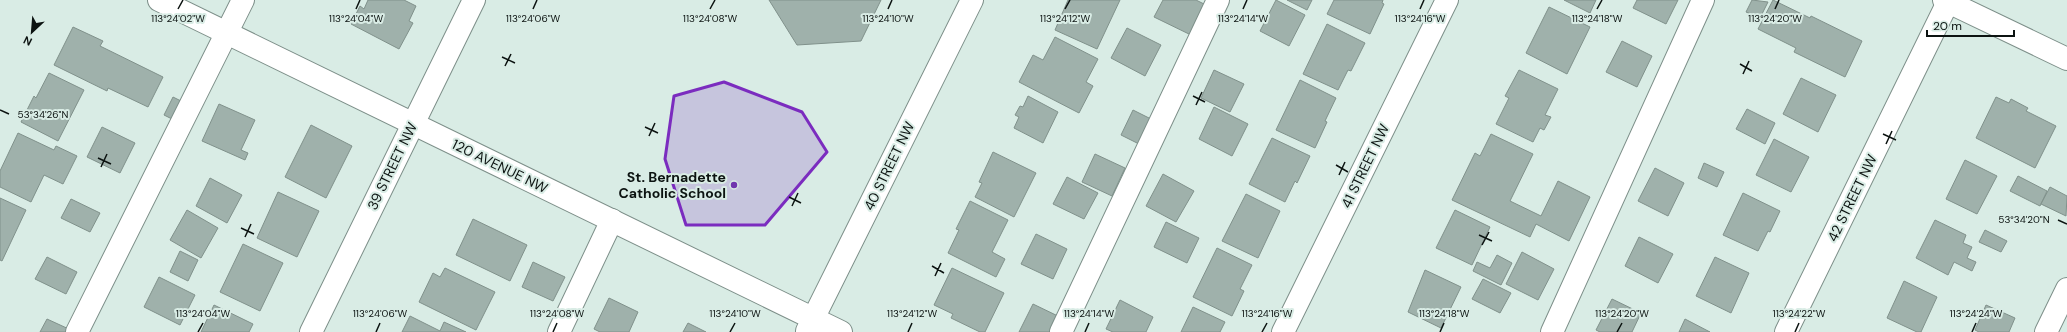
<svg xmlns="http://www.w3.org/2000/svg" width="2067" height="332" viewBox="0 0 2067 332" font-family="'DM Sans',sans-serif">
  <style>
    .building { fill: #9fb1ab; stroke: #80918b }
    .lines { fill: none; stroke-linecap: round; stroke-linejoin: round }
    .minor-casing { stroke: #7d8f89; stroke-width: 24 }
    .minor { stroke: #fff; stroke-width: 22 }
    .marked { fill: #7b2cbf; fill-opacity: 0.2; stroke: #7b2cbf; stroke-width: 3; stroke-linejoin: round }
    .ticks { fill: none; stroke: #0c1311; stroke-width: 1.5 }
    .poi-dot { fill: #7037ae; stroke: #d9ece5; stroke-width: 1.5 }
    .labels { text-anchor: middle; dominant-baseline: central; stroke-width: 4; stroke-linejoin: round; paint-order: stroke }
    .street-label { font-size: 14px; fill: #0c1311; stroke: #d9ece5 }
    .poi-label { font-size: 14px; font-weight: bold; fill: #0c1311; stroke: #d9ece5; text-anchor: end }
    .ticks-label { font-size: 10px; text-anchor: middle; fill: #0c1311; stroke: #d9ece5; stroke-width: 4; stroke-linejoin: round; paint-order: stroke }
  </style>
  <rect width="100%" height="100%" fill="#d9ece5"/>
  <!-- building -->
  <g class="building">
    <polygon points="368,0 404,0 416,6 409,21 413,23 399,49 351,24 360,6 364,9"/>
    <polygon points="769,0 881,0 861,41 797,45"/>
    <polygon points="1068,0 1120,0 1097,49 1055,30"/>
    <polygon points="1163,0 1196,0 1206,5 1191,35 1154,17"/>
    <polygon points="1276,0 1305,15 1289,46 1260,31"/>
    <polygon points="1287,0 1312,0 1307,10"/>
    <polygon points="1334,0 1383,0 1382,3 1384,4 1370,34 1327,14"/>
    <polygon points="1564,0 1596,0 1590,13"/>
    <polygon points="1637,0 1678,0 1666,24 1633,8"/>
    <polygon points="1752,0 1768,2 1760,18 1746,12"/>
    <polygon points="1773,0 1810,18 1811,16 1862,41 1845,77 1794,52 1796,48 1758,29"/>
    <polygon points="1549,7 1590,27 1567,74 1526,53"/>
    <polygon points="1327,24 1365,43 1351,71 1348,70 1338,90 1303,74"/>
    <polygon points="73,27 103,41 100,46 163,77 148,107 108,88 107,91 54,65"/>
    <polygon points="1127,28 1161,45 1145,76 1111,58"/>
    <polygon points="1055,37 1098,59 1086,82 1093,86 1079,113 1019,82 1033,55 1043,60"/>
    <polygon points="1622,41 1652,56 1637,87 1606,72"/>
    <polygon points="1214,70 1244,84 1230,112 1201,98"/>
    <polygon points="1519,70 1558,89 1545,115 1551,117 1544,130 1540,128 1533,142 1496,124 1509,98 1505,96"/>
    <polygon points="49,73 84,90 58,141 21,122 34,96 36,98"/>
    <polygon points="1801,78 1836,95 1818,132 1783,114"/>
    <polygon points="1300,80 1336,98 1325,121 1327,122 1315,148 1276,130"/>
    <polygon points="1028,96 1058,112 1043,143 1014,128 1019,117 1015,115 1020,106 1023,107"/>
    <polygon points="173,97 185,103 176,121 164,115"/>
    <polygon points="1996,97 2009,103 2011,99 2028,108 2026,111 2056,126 2035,168 1976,138"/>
    <polygon points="219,104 255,120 241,150 248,153 245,160 202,141"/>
    <polygon points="1214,107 1248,124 1232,156 1199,139"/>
    <polygon points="1747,109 1775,123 1765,144 1736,129"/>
    <polygon points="1133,110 1157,122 1145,147 1121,135"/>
    <polygon points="311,125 352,146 326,198 285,177"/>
    <polygon points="102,127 135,143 120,173 87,157"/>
    <polygon points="18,133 54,150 56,146 77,156 63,184 44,175 31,202 0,187 0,171"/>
    <polygon points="1491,134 1533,154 1510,201 1541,216 1558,181 1590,197 1569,241 1536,224 1530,237 1452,200 1475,153 1480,156"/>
    <polygon points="1272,138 1310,156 1297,183 1295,181 1285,202 1249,184"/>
    <polygon points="1774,139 1809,157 1791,192 1756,175"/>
    <polygon points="993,152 1036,173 1014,217 975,197 982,183 979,182"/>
    <polygon points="1095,154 1125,168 1112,196 1082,182"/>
    <polygon points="1965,160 1997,176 1977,214 1946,199"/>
    <polygon points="1704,163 1724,172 1717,187 1698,178"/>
    <polygon points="1655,168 1684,183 1668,216 1638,201"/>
    <polygon points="1163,174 1194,191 1176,222 1146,206"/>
    <polygon points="2018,176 2047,191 2040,206 2010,191"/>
    <polygon points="1067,177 1098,193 1084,219 1053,204"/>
    <polygon points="210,178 242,195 227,223 196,206"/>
    <polygon points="2050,187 2067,196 2066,216 2041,204"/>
    <polygon points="278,192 319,211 297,257 257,238"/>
    <polygon points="1743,193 1780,211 1770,232 1768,231 1758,251 1723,235"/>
    <polygon points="1246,194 1280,211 1258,258 1222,241"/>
    <polygon points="0,198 26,210 2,261 0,260"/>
    <polygon points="71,199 100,213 90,232 61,218"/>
    <polygon points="970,201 1008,220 992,252 1005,259 996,277 948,253 959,230 956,229"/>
    <polygon points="187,210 218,228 201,258 170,240"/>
    <polygon points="1455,210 1490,227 1472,265 1436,248"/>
    <polygon points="473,219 527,245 510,281 456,255"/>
    <polygon points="1935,220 1966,235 1963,243 1972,247 1967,258 1976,262 1972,271 1954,262 1948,275 1916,258"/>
    <polygon points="1166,222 1199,238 1187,263 1154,247"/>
    <polygon points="1985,230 2007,241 2001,252 1979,242"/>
    <polygon points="1036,234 1067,249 1053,279 1021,264"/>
    <polygon points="1639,237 1673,254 1658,283 1625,266"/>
    <polygon points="243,244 283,263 260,311 220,292"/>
    <polygon points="1217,248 1252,265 1240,289 1244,291 1232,316 1193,297"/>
    <polygon points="180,251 198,260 188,281 170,272"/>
    <polygon points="1522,252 1554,269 1538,300 1506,284"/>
    <polygon points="1497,255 1512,263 1501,285 1473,271 1477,262 1490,268"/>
    <polygon points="47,257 77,272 66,294 35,279"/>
    <polygon points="1715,257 1749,273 1731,313 1696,296"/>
    <polygon points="533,262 565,277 553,301 522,287"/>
    <polygon points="445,268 495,292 476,330 419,302 433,273 440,277"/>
    <polygon points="952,268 1004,293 985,332 980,332 951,318 953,314 934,305"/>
    <polygon points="1425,270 1461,287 1441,328 1408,312"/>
    <polygon points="159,277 195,295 180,325 144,307"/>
    <polygon points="1483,279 1511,293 1500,313 1472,299"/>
    <polygon points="1904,281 1937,297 1921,332 1917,332 1887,318"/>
    <polygon points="609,298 638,312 629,332 600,332 594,329"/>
    <polygon points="1612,299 1641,313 1632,332 1600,332 1596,330"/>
    <polygon points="1120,300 1153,317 1146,332 1113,332 1106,329"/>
    <polygon points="1033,304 1062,318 1055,332 1019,332"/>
    <polygon points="214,305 253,324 249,332 201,332"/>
    <polygon points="1986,305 2015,318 2009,332 1979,332 1975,330"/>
    <polygon points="1193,307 1225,322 1220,332 1181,332"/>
    <polygon points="410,316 440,331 444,322 466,332 402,332"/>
    <polygon points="47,319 71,330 71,332 40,332"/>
    <polygon points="1685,319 1710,332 1679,332"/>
    <polygon points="688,323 706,332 683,332"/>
  </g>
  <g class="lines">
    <defs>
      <g id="minor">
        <polyline points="159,0 841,332"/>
        <polyline points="1944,0 2067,59"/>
        <polyline points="807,331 972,0"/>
        <polyline points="77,332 243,0"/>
        <polyline points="311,332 474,0"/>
        <polyline points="559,332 612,220"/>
        <polyline points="1061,332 1218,0"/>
        <polyline points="1283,332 1447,0"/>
        <polyline points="1552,332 1703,0"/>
        <polyline points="1786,332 1949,0"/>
        <polyline points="2046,332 2067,289"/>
      </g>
    </defs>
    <!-- minor casing -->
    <use href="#minor" class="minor-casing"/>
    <!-- minor -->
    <use href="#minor" class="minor"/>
  </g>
  <!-- marked area -->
  <path class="marked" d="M 724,82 L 802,112 L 827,152 L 765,225 L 686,225 L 665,159 L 674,96 Z"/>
  <!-- ticks -->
  <path class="ticks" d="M 178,9 L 183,0M 356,9 L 360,0M 533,9 L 537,0M 710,9 L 715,0M 888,9 L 892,0M 1065,9 L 1070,0M 1243,9 L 1247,0M 1420,9 L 1424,0M 1597,9 L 1602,0M 1775,9 L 1779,0M 502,57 L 515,63M 1740,64 L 1752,71M 505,66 L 511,54M 1743,74 L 1749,61M 1193,96 L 1205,102M 1196,105 L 1202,92M 0,110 L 9,114M 645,127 L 658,133M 1883,134 L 1896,140M 649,136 L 655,123M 1886,144 L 1892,131M 98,158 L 111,164M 1336,165 L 1348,172M 101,167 L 107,154M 1339,175 L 1345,162M 789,197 L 801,203M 792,206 L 798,193M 2058,220 L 2067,224M 241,228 L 254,234M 1479,235 L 1492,241M 245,237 L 251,224M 1482,245 L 1489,232M 932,266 L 944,273M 935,276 L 941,263M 198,332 L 203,323M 376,332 L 380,323M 553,332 L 557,323M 730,332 L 735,323M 908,332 L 912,323M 1085,332 L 1089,323M 1262,332 L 1267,323M 1440,332 L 1444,323M 1617,332 L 1622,323M 1795,332 L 1799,323M 1972,332 L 1976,323"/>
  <!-- markers -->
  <circle class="poi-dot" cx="734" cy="185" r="4"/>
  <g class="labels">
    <!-- street labels -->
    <g class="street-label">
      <text transform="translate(392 166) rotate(-64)">39 STREET NW</text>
      <text transform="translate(500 166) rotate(26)">120 AVENUE NW</text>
      <text transform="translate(889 166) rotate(-64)">40 STREET NW</text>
      <text transform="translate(1365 166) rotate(-64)">41 STREET NW</text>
      <text transform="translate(1852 198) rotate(-64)">42 STREET NW</text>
    </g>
    <!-- poi labels -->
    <g class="poi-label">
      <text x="726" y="177">St. Bernadette<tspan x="726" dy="16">Catholic School</tspan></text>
    </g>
  </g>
  <g class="ticks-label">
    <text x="178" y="22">113°24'02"W</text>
    <text x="356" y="22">113°24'04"W</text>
    <text x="533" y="22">113°24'06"W</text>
    <text x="888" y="22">113°24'10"W</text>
    <text x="1065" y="22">113°24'12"W</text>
    <text x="1420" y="22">113°24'16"W</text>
    <text x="1597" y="22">113°24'18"W</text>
    <text x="710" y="22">113°24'08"W</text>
    <text x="1243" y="22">113°24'14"W</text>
    <text x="1775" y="22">113°24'20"W</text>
    <text x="43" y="118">53°34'26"N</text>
    <text x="2024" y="223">53°34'20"N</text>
    <text x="203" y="317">113°24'04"W</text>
    <text x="380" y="317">113°24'06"W</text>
    <text x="557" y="317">113°24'08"W</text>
    <text x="735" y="317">113°24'10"W</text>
    <text x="912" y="317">113°24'12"W</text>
    <text x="1089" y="317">113°24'14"W</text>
    <text x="1267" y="317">113°24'16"W</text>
    <text x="1444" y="317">113°24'18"W</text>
    <text x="1622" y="317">113°24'20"W</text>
    <text x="1799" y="317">113°24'22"W</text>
    <text x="1976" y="317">113°24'24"W</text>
  </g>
  <!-- north arrow -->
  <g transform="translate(32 32) rotate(206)" stroke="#d9ece5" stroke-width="3" paint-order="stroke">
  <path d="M0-3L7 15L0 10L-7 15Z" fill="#0c1311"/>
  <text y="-6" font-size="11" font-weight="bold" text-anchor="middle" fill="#0c1311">N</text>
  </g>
  <!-- scale -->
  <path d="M1927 30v6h87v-6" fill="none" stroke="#0c1311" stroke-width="2"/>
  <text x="1933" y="30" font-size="12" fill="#0c1311" stroke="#d9ece5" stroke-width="3" paint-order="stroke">20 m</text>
</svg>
